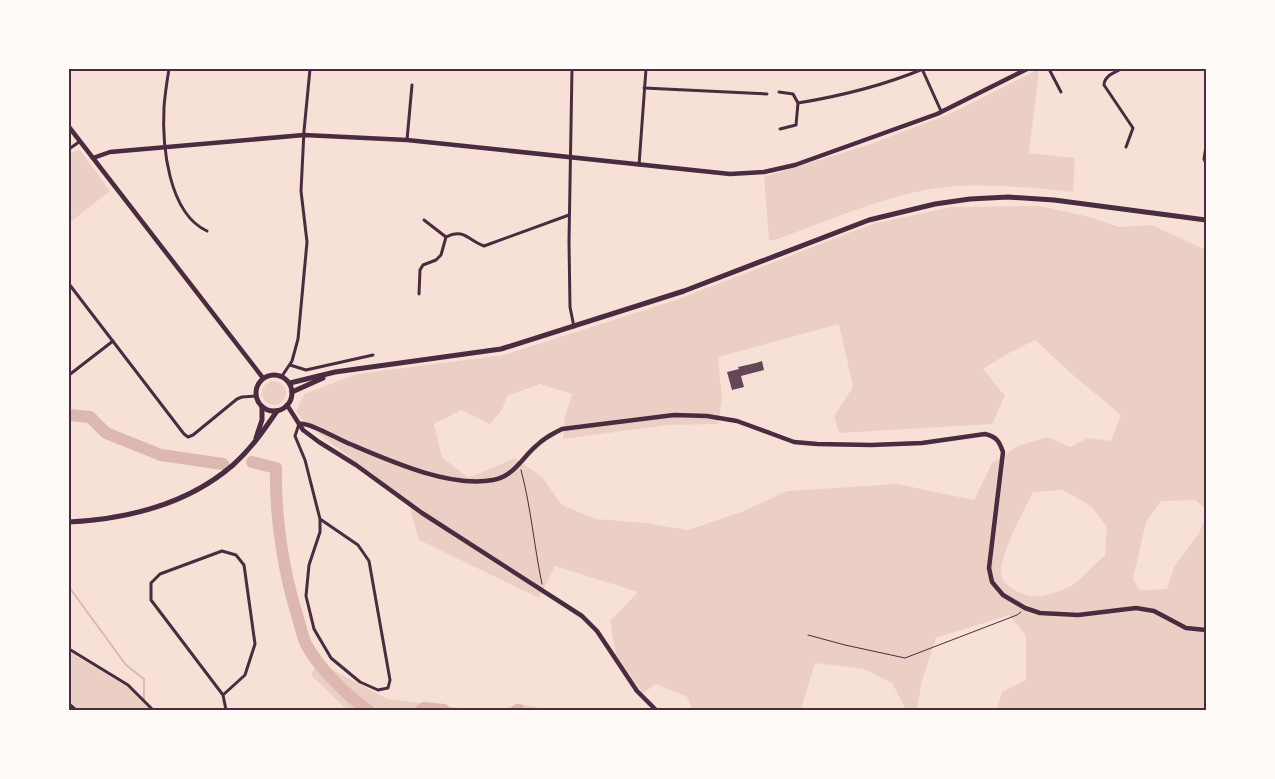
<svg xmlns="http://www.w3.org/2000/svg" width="1275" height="779" viewBox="0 0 1275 779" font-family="'Roboto Serif',serif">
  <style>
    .green { fill: #ebcfc5; fill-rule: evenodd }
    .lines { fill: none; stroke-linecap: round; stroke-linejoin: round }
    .stream { stroke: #dcb8b0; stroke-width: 2 }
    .river { stroke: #dcb8b0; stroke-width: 12 }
    .building { fill: #644757 }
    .path { stroke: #4a2c40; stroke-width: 1 }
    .minor { stroke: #4a2c40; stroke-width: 3 }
    .tertiary { stroke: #4a2c40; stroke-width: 4.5 }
    .primary { stroke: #4a2c40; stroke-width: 5 }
    .neatline { fill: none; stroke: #4a2c40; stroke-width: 2 }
  </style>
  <rect width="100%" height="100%" fill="#f7e1d7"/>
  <!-- green -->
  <g class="green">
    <path d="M 1039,69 L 1029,153 L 1075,158 L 1073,192 C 1024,187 969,181 920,191 C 869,202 821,223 772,241 L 769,239 L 764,177 L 871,144 L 952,113 Z"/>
    <polygon points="80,150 110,191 69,223 69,156 75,151"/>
    <path d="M 1039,206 L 1090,217 L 1119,227 L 1152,225 L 1206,250 L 1206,509 L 1195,500 L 1161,501 L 1146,522 L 1133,579 L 1140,590 L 1167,589 L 1174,567 L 1199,533 L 1206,516 L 1206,710 L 997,710 L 1002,692 L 1026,680 L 1026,636 L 1009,615 L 936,638 L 922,680 L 917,709 L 906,710 L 892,683 L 864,669 L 815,663 L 801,709 L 804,710 L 693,710 L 687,697 L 656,684 L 643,693 L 616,655 L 610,621 L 638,592 L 555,566 L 539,598 L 419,540 L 408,501 L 307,425 L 296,412 L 304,394 L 357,374 L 504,355 L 676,300 L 872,224 L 952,207 ZM 839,324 L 853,387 L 834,416 L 839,433 L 992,424 L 1005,396 L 983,369 L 1005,355 L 1035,340 L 1073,375 L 1121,415 L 1111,441 L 1088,438 L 1070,447 L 1048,437 L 1018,446 L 992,463 L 974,500 L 897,484 L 787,491 L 741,512 L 688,530 L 645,523 L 596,519 L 562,505 L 542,477 L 515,458 L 468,478 L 442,457 L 434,424 L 461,410 L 490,424 L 502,410 L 507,396 L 540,384 L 572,394 L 565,417 L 563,439 L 668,425 L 718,424 L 722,400 L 718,357 ZM 1063,490 L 1091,506 L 1107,527 L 1105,555 C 1094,565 1083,578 1071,586 C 1063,590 1051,594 1042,596 C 1029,599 1004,589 1001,574 C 998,558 1025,508 1033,492 Z"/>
    <circle cx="274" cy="393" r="12"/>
    <polygon points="69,652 128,687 154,710 69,710"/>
    <polygon points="318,662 387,699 477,710 347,710 311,675"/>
    <polygon points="521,704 550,710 498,710"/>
  </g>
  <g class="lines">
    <!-- stream -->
    <polyline class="stream" points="69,587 126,665 144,679 144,700"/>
    <!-- river -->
    <g class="river">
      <polyline points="69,415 90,417 106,433 161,455 223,464"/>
      <path d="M 252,462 L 276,468 C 275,515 283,570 297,615 C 300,624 302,635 306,644 C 317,666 348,697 368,710"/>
      <polyline points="421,710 424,708 444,710"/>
      <polyline points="517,710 519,710"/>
    </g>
  </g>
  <!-- building -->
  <polygon class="building" points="762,361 764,370 741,376 744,387 732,390 727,372 739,369 738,367 756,363"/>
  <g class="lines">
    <!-- path -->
    <g class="path">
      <path d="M 521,470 C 531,507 534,546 542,584"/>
      <polyline points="808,635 845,645 905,658 1017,615 1021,612"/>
    </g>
    <!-- minor -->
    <g class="minor">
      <path d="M 169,69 C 167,81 165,94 164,107 C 162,145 168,213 207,231"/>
      <polyline points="572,69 569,241 570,307 574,327"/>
      <polyline points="922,69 941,111"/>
      <polyline points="1049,69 1061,92"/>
      <path d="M 1121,69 C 1114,73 1104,76 1104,85 L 1133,128 L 1126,147"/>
      <polyline points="644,88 767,94"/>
      <path d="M 779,92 L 793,94 L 798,103 C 841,96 882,86 923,69"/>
      <polyline points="780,129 796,125 798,103"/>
      <polyline points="407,140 412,85"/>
      <polyline points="1206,146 1204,159 1206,163"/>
      <polyline points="69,149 79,142"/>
      <polyline points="639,165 646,69"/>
      <polyline points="424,220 446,237"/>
      <polyline points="69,284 184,434 188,437 193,435 237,399 242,397 256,396"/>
      <path d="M 419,294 L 420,270 L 423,265 L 436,260 L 441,255 L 446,237 C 464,228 468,240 484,246 L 569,215"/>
      <polyline points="290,365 306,370 373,355"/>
      <polyline points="69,375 113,341"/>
      <polyline points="282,376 292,361 298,339 307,242 301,191 304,131 310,69"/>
      <polyline points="299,424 295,436 305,460 320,519 320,532 309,565 306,596 314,629 331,658 360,682 378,690 388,688 390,680 369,561 358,545 320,519"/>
      <polyline points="69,649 128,685 153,710"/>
      <polyline points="223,695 245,675 255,644 244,565 236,555 222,551 160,574 151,583 151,600 223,695 226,710"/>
      <polyline points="69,704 76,710"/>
    </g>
    <!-- tertiary -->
    <g class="tertiary">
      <polyline points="69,127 263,378"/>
      <polyline points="93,158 110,152 304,135 407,140 730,174 764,172 795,165 937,114 1027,69"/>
      <polyline points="287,405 303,430 319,442 356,465 422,513 582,616 597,631 637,691 656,710"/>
      <path d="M 299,424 C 308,421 339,440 350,444 C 390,461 450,488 493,480 C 513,477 522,458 536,446 C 544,438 552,434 562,429 L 674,415 L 707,416 L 737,421 L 794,442 L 817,444 L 871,445 L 922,443 L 985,434 C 997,437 999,441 1003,452 L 989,568 L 992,582 L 1003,595 L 1025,608 L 1040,613 L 1078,615 L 1136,608 L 1154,611 L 1186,628 L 1206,630"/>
    </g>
    <!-- primary -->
    <g class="primary">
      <circle cx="274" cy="393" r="18"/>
      <polyline points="290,383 335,372 501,349 684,291 869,220 935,204 970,199 1008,197 1054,200 1206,220"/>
      <polyline points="292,392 323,378"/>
      <polyline points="256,438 262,420 262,407"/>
      <path d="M 69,522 C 127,519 188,504 233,465 C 251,449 264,430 277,411"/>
    </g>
  </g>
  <!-- border -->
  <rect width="1275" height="779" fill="none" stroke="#fffaf5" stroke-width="140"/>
  <rect x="70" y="70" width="1135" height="639" class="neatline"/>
</svg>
